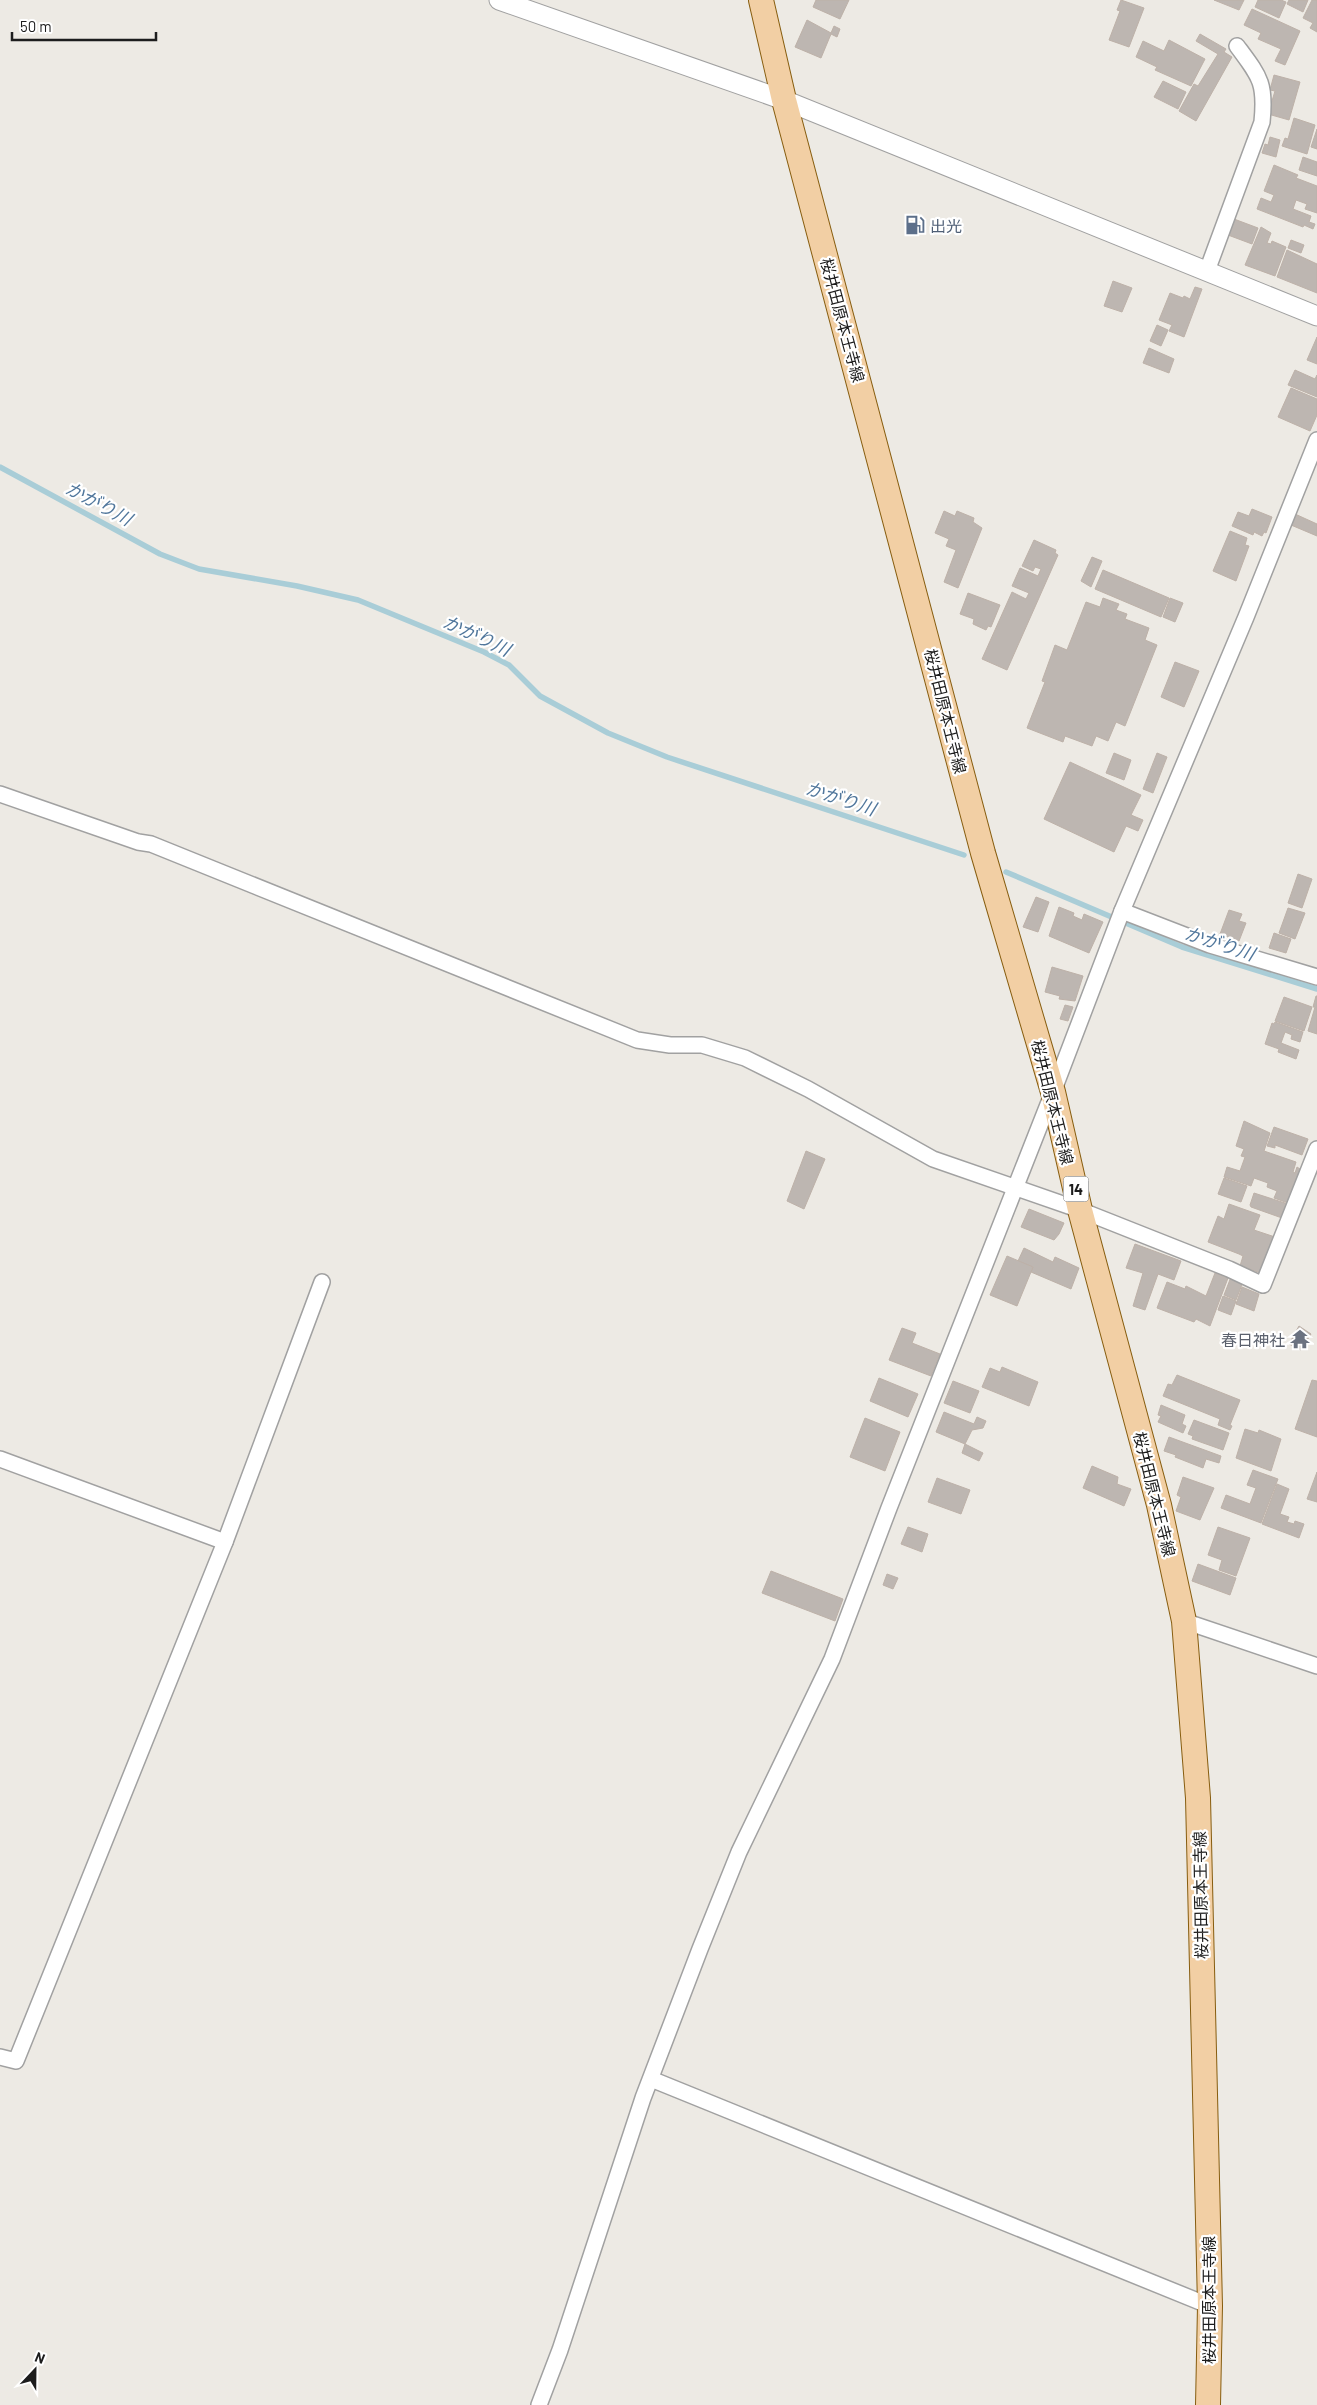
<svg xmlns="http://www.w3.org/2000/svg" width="1317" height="2405" viewBox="0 0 1317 2405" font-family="Barlow,'Noto Sans JP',sans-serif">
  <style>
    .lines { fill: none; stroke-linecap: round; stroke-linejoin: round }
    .stream { stroke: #a9cdd7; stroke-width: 5.5 }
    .building { fill: #bdb6b1; stroke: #bdb1a8 }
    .minor-casing { stroke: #a1a1a1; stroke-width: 18 }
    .tertiary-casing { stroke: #a1a1a1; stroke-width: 21 }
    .primary-casing { stroke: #875d0f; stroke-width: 26 }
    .minor { stroke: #fff; stroke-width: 15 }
    .tertiary { stroke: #fff; stroke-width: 19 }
    .primary { stroke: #f2cfa4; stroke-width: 24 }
    .labels { text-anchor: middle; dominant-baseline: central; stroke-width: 4.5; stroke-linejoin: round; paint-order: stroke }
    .shield { fill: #fff; stroke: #616161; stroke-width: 1 }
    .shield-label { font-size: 15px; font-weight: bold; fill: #1d1d1d }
    .service-label { font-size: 16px; fill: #4e5e75; stroke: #fff; text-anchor: start }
    .street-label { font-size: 16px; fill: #1d1d1d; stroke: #fff }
    .worship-label { font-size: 16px; fill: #5b616d; stroke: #fff; text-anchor: end }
    .water-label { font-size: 18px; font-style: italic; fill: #51779c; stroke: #fff }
  </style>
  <rect width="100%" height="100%" fill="#edeae4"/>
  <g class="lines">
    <!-- stream -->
    <g class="stream">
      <polyline points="0,467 160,554 199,569 297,586 358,600 484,652 509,665 540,696 608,733 667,757 964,855"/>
      <polyline points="1006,872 1182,947 1317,989"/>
    </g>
  </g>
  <!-- building -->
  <g class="building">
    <polygon points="816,0 849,0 840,19 813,7"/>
    <polygon points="1121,0 1144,8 1129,47 1109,40 1120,11 1117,10"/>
    <polygon points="1214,0 1244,0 1239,10"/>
    <polygon points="1258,0 1281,0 1286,2 1279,18 1255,7"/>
    <polygon points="1289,0 1308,0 1303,12 1287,4"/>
    <polygon points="1312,0 1317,0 1317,32 1310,28 1313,23 1303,18"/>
    <polygon points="1252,9 1300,31 1285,65 1275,61 1281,49 1258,39 1261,33 1244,25"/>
    <polygon points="807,20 831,33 834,26 840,29 837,37 831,34 821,58 795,47"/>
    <polygon points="1200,34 1226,49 1224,52 1232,57 1196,121 1179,111 1194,84 1198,86 1218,54 1196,41"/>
    <polygon points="1169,40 1205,59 1191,86 1155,70 1157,67 1136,57 1143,41 1164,51"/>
    <polygon points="1274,75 1300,82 1289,120 1268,114 1275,91 1270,90"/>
    <polygon points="1163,81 1186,92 1178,109 1154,97"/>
    <polygon points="1294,118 1315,125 1307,154 1282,146 1285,138 1288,139"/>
    <polygon points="1317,129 1317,149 1311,147"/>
    <polygon points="1270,137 1280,140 1276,157 1262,153 1265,144 1268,145"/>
    <polygon points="1303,157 1317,162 1317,176 1299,170"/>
    <polygon points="1274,165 1298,175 1296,178 1317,186 1317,213 1305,209 1307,204 1296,200 1293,209 1311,216 1309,222 1315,224 1313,229 1304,225 1303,227 1257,209 1261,198 1271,202 1274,195 1264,191"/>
    <polygon points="1234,219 1258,228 1252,244 1228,235"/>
    <polygon points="1261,227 1271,233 1267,243 1271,244 1272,241 1286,247 1275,276 1245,265"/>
    <polygon points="1291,240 1304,245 1301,253 1288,248"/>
    <polygon points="1287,250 1317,264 1317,293 1277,277"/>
    <polygon points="1113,281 1132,288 1122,312 1104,306"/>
    <polygon points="1195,287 1202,289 1184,337 1169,331 1172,325 1159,320 1170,293 1183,298 1184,296 1190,299"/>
    <polygon points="1157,325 1168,330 1161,346 1150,341"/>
    <polygon points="1317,337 1317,364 1307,360"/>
    <polygon points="1149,348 1174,359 1169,373 1143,363"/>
    <polygon points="1295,370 1315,379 1317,375 1317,397 1288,385"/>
    <polygon points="1291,388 1317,399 1317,415 1310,431 1278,417"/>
    <polygon points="1252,509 1272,517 1266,533 1264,532 1262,536 1254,532 1253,535 1232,526 1238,512 1249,516"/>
    <polygon points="944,511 955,516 957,511 974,518 973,522 982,528 958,588 944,582 956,550 946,546 949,539 935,533"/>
    <polygon points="1295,514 1317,524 1317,536 1291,525"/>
    <polygon points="1230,531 1247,538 1245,545 1249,546 1236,581 1213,571"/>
    <polygon points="1034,540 1056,550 1055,553 1058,555 1007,670 982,659 1012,592 1026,599 1029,593 1012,586 1020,568 1038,576 1041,569 1035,567 1033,571 1022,566"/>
    <polygon points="1092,557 1102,561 1091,587 1081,581"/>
    <polygon points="1103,570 1169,598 1161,617 1095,589"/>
    <polygon points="968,593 1000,605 991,627 988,626 986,630 973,624 974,619 960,614"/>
    <polygon points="1103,598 1119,604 1116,610 1127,614 1125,619 1149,628 1145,640 1157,645 1125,726 1116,722 1108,741 1096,736 1092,746 1065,736 1063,742 1027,728 1045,682 1042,681 1055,645 1067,650 1086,602 1100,607"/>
    <polygon points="1170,598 1183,603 1175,622 1163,617"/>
    <polygon points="1175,662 1199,671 1184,707 1161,697"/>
    <polygon points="1114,753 1131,760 1124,780 1106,773"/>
    <polygon points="1157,753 1167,757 1153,793 1143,789"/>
    <polygon points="1070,762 1141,795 1131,815 1143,820 1138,831 1126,826 1114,852 1044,819"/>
    <polygon points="1298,874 1312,879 1302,908 1288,903"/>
    <polygon points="1036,897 1049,902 1038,932 1023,927"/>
    <polygon points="1059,907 1074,913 1073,916 1082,920 1084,914 1103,922 1089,953 1049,936"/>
    <polygon points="1288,908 1305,913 1295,939 1279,933"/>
    <polygon points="1229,910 1242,914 1239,921 1246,923 1239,941 1220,934"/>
    <polygon points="1274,933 1291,939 1286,953 1269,948"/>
    <polygon points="1052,967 1083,976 1075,1001 1059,999 1060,996 1045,992"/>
    <polygon points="1316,996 1317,996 1317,1034 1308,1031 1315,1007 1313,1007"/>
    <polygon points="1284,997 1312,1007 1304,1031 1275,1021"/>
    <polygon points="1065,1005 1073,1007 1068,1021 1060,1019"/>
    <polygon points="1275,1022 1303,1032 1300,1042 1291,1039 1292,1035 1285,1032 1281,1043 1299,1050 1296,1059 1278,1052 1279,1049 1265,1044 1272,1023 1274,1024"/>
    <polygon points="1244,1121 1270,1133 1264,1151 1296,1162 1293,1172 1295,1173 1297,1167 1300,1169 1288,1203 1274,1198 1277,1191 1267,1187 1268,1183 1254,1178 1251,1186 1224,1177 1227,1167 1240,1171 1245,1157 1241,1156 1244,1149 1236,1146"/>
    <polygon points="1274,1127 1308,1139 1302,1155 1275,1145 1275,1148 1267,1146"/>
    <polygon points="806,1151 825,1159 804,1209 787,1201"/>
    <polygon points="1224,1178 1247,1186 1241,1202 1218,1194"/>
    <polygon points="1254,1193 1288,1204 1282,1218 1251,1207 1250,1205"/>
    <polygon points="1229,1204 1260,1215 1254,1230 1275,1237 1261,1273 1240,1266 1243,1256 1239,1254 1208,1242 1218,1216 1224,1219"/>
    <polygon points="1029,1209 1064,1223 1059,1234 1054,1240 1021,1227"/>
    <polygon points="1135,1244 1181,1261 1174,1280 1158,1274 1145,1310 1133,1306 1143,1273 1126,1268"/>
    <polygon points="1024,1248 1053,1262 1055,1257 1079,1268 1071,1289 1031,1272 1033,1267 1018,1261"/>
    <polygon points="1007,1256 1033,1267 1017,1306 990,1295"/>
    <polygon points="1215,1273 1228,1278 1210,1326 1196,1319 1194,1322 1157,1308 1167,1282 1185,1289 1186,1286 1206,1296"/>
    <polygon points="1231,1277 1243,1282 1236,1300 1224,1295"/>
    <polygon points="1242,1287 1259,1294 1254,1311 1236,1304"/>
    <polygon points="1223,1296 1236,1301 1231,1315 1218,1310"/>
    <polygon points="1299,1326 1311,1334 1301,1350 1289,1344"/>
    <polygon points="902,1328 916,1333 912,1343 940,1354 931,1376 889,1360"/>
    <polygon points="1002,1367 1038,1382 1029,1406 982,1387 990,1368 1000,1372"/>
    <polygon points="1177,1375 1240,1400 1230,1425 1232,1426 1230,1430 1218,1425 1220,1419 1163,1396 1168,1384 1172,1385"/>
    <polygon points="879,1378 918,1394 908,1417 870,1401"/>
    <polygon points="1312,1380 1317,1381 1317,1437 1295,1429"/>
    <polygon points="953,1381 979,1391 970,1413 944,1403"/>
    <polygon points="1161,1405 1185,1415 1182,1424 1186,1426 1183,1433 1158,1422 1161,1416 1158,1415"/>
    <polygon points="944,1412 974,1424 977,1417 986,1421 983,1428 972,1430 965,1444 936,1432"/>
    <polygon points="865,1418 900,1432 885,1471 850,1457"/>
    <polygon points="1194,1420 1229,1433 1223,1450 1192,1439 1193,1436 1188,1434"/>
    <polygon points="1245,1429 1258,1433 1259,1430 1281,1439 1271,1471 1236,1458"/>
    <polygon points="1169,1437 1221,1456 1219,1463 1206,1459 1203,1468 1175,1457 1176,1455 1164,1451"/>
    <polygon points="965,1444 983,1453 979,1461 962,1453"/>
    <polygon points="1092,1466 1118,1477 1117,1484 1131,1489 1124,1506 1083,1488"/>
    <polygon points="1253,1470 1278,1479 1261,1523 1221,1508 1226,1495 1250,1504 1256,1488 1247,1485"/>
    <polygon points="1317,1472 1317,1502 1307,1499"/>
    <polygon points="1183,1477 1214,1488 1200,1520 1176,1511 1181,1497 1177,1495"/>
    <polygon points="937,1478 970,1490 961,1514 928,1502"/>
    <polygon points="1277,1484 1289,1489 1280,1514 1289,1517 1287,1522 1294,1524 1295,1521 1304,1524 1299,1538 1262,1524"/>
    <polygon points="908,1527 928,1534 922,1552 901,1544"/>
    <polygon points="1218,1527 1250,1538 1236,1576 1219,1570 1222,1560 1208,1555"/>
    <polygon points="1198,1564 1236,1578 1230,1595 1192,1581"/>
    <polygon points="771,1571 843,1599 835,1621 762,1593"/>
    <polygon points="887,1574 898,1578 893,1589 883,1585"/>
  </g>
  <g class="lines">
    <defs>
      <g id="minor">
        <path d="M 1207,271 L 1262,122 C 1266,83 1260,77 1237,46"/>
        <polyline points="0,794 138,842 151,844 637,1040 670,1045 702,1045 745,1058 808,1089 933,1159 1080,1210 1229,1269 1263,1285 1317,1149"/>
        <polyline points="1122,911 1210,945 1317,977"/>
        <polyline points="0,1459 225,1542"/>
        <polyline points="1184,1621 1317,1666"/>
        <polyline points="0,2057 16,2061 225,1542 322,1282"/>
        <polyline points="651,2079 1210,2306"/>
        <polyline points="539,2405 560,2350 643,2098 700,1949 739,1852 832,1659 889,1508 1053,1092 1122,911 1246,617 1317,440"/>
      </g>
      <polyline id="tertiary" points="499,0 784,100 1317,316"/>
      <polyline id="primary" points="761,0 784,100 983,853 1053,1092 1080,1210 1159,1505 1184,1621 1198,1798 1210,2306 1208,2405"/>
    </defs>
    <!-- minor casing -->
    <use href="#minor" class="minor-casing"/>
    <!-- tertiary casing -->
    <use href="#tertiary" class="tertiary-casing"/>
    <!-- primary casing -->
    <use href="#primary" class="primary-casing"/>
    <!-- minor -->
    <use href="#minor" class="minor"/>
    <!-- tertiary -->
    <use href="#tertiary" class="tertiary"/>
    <!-- primary -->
    <use href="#primary" class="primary"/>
  </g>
  <!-- icons -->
  <defs>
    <symbol id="fuel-bare" viewBox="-9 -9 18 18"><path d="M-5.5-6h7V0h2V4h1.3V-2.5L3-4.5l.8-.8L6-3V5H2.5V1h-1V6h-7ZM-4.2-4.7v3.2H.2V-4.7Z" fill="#5c6f8a" stroke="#fff" stroke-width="2.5" paint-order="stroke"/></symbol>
    <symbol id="temple-bare" viewBox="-9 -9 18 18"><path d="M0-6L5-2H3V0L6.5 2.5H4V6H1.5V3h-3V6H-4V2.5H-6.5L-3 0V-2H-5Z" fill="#6b7280" stroke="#fff" stroke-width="2.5" paint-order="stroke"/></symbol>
  </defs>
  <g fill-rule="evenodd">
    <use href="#fuel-bare" x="901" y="211" width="28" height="28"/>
    <use href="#temple-bare" x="1286" y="1325" width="28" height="28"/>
  </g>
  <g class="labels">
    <!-- shield labels -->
    <rect class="shield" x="1063.5" y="1176.5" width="25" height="25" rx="4"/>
    <g class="shield-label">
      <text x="1076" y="1189">14</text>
    </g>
    <!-- service labels -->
    <g class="service-label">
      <text x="930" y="225">出光</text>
    </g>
    <!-- street labels -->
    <g class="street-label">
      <text transform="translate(843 320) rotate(75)">桜井田原本王寺線</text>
      <text transform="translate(946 711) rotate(76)">桜井田原本王寺線</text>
      <text transform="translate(1053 1102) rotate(76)">桜井田原本王寺線</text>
      <text transform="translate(1155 1494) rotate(76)">桜井田原本王寺線</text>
      <text transform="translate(1200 1895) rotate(-91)">桜井田原本王寺線</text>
      <text transform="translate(1208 2300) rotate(-90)">桜井田原本王寺線</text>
    </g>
    <!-- worship labels -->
    <g class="worship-label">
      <text x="1285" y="1339">春日神社</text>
    </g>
    <!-- water labels -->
    <g class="water-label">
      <text transform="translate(99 503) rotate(28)">かがり川</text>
      <text transform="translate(477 635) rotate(25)">かがり川</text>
      <text transform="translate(841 798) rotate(18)">かがり川</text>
      <text transform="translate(1220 943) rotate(18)">かがり川</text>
    </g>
  </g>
  <!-- north arrow -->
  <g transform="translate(35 2370) rotate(22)" stroke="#ffffff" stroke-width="4" paint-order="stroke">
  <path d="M0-4L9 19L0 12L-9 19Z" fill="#1d1d1d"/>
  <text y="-8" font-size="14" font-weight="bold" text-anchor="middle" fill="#1d1d1d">N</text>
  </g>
  <!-- scale -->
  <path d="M12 32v8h144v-8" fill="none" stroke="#1d1d1d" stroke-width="2.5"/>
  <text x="20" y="32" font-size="15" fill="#1d1d1d" stroke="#ffffff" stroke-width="4" paint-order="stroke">50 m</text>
</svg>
